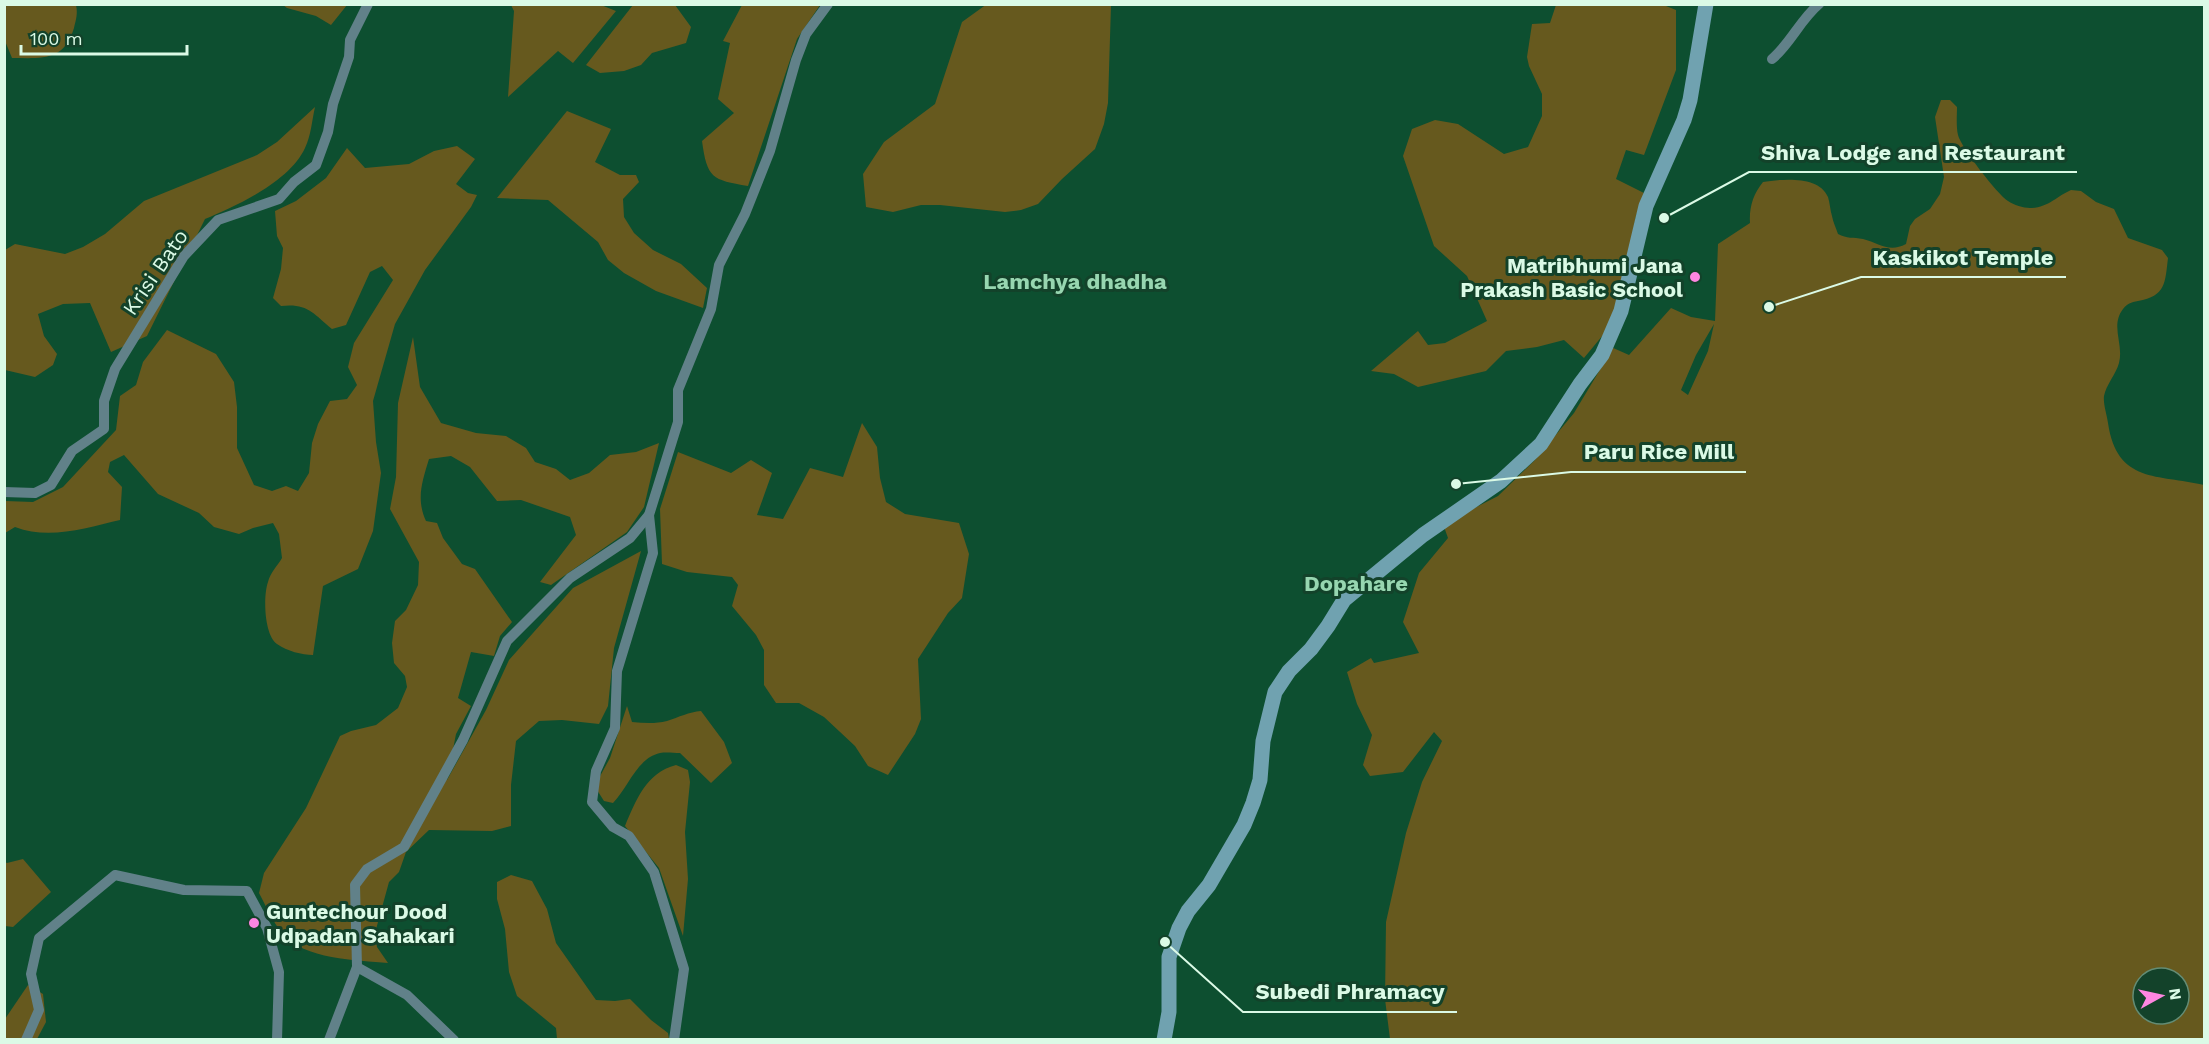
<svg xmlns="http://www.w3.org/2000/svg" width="2209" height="1044" viewBox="0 0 2209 1044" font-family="'Work Sans',sans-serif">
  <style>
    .green { fill: #66591e; fill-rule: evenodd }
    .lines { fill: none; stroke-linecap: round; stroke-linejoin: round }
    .street { stroke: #618189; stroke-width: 10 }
    .secondary { stroke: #70a2b0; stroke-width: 15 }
    .poi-dot { fill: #fe86e1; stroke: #13422a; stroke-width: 2 }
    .labels { text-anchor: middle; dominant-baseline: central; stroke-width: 6; stroke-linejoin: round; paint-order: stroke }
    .poi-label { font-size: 21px; font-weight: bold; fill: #dbfae6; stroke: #13422a; text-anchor: end }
    .street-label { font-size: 21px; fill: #dbfae6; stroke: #13422a }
    .neighbourhood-label { font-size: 22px; font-weight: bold; fill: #97d6b0; stroke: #13422a }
    .leader { fill: none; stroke: #dbfae6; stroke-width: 2 }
    .callout-dot { fill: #dbfae6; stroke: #13422a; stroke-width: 2 }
    .callout-label { font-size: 22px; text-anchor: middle; font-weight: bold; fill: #dbfae6; stroke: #13422a; stroke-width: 6; stroke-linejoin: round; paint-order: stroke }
  </style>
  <rect width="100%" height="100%" fill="#0d4f30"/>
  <!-- green -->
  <g class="green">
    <polygon points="987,4 1111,5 1108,103 1104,124 1095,149 1062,179 1038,204 1021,210 1005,212 940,205 921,205 893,212 866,207 863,174 884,142 935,104 962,22"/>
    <polygon points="1661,4 1676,10 1676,70 1644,155 1626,150 1616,179 1644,193 1636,216 1621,296 1603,335 1584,358 1564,340 1537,347 1506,351 1486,371 1418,387 1394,374 1371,371 1418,331 1428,345 1445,343 1487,321 1467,276 1434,246 1403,156 1412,129 1435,120 1458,124 1504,154 1528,147 1542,116 1542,94 1529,66 1527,57 1532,24 1550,23 1556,5"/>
    <path d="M 4,5 L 76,5 C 78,14 76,19 74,28 C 64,62 41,58 12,58 L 5,41 Z"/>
    <polygon points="283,5 347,5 331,25 316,16 287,8"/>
    <polygon points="511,5 601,5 616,11 573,63 558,51 508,97 514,11"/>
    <polygon points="633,5 675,5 691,27 686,43 652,53 641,65 624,71 600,73 586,65"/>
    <path d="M 742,5 L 820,5 L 797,39 L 748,186 C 712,180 707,178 702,141 L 734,113 L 718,99 L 730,43 L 723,41 Z"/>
    <path d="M 1941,100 L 1950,100 L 1957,107 C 1957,115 1956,126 1958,135 C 1961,147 1997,194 2008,201 C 2014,205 2023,208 2030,208 C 2048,208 2057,196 2071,190 L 2081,191 L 2096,202 L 2114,209 L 2128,238 L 2162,250 L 2168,258 C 2165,283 2166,296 2138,301 C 2131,302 2127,304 2123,309 C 2110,326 2124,344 2119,363 C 2116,374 2106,385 2104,396 C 2103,404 2107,415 2108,423 C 2117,484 2158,474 2204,485 L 2204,1039 L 1390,1039 L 1385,999 L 1386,922 L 1406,833 L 1422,782 L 1442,741 L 1434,732 L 1403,772 L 1370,776 L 1363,765 L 1372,735 L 1357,704 L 1347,672 L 1371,658 L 1374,663 L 1419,653 L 1403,622 L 1419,573 L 1448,538 L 1443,524 L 1498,496 L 1534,461 L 1574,413 L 1607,358 L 1611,347 L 1629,355 L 1671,308 L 1691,317 L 1715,321 L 1718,244 L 1750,223 C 1749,208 1753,194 1763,182 C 1781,179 1819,175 1828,197 C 1830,203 1830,210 1832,216 C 1833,222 1836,228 1838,234 C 1847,239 1853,237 1863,239 C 1879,243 1889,253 1906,244 L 1910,226 L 1915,219 L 1930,209 L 1940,194 L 1944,177 L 1935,117 ZM 1714,324 L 1708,351 L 1688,395 L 1681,390 L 1696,355 ZM 2143,978 L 2179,978 L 2179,1014 L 2143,1014 Z"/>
    <path d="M 315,107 C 312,120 311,136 305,148 C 290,181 237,206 205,219 L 147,336 L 111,352 L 90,303 L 63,304 L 38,314 L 44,336 L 57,354 L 53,365 L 35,377 L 5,370 L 5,250 L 15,244 L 65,254 L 83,247 L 105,234 L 144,201 L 257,155 L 277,142 Z"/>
    <polygon points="567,111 611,129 595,162 620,175 636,175 639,182 623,199 624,217 634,233 653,250 681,264 707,288 703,308 656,291 624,273 608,260 598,242 548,200 497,198"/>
    <path d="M 457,146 L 475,159 L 456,184 L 468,193 L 477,195 L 471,207 L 425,270 L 395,324 L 373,401 L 376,442 L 381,473 L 373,531 L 358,569 L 323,586 L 313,655 C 302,655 287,651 277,644 C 264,635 263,596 268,582 C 270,573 278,565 282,558 L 279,534 L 273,523 L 253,528 L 239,534 L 214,527 L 199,513 L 158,494 L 124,455 L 110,462 L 108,472 L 122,487 L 120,520 C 86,528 49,540 15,527 L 5,533 L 5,501 L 33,502 L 63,487 L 116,430 L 120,396 L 136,385 L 143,362 L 167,330 L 216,354 L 234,382 L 237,407 L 237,448 L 254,485 L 272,491 L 286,486 L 298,491 L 309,473 L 312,443 L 318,424 L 330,401 L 347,399 L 357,385 L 348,367 L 354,343 L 393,280 L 382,266 L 370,272 L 346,325 L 332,329 C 313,313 307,303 281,306 L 273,298 L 281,269 L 283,248 L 277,236 L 275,211 L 296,201 L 326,178 L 347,148 L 365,168 L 409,164 L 434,151 Z"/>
    <path d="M 413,337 L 420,387 L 441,423 L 476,433 L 506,436 L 526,448 L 535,462 L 556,469 L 570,480 L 589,473 L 610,455 L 636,452 L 659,443 L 644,507 L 627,532 L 551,585 L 540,582 L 576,535 L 570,517 L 521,500 L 497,501 L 470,467 L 451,456 L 429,459 C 422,482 416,499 426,521 L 437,523 L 443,538 L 462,564 L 475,569 L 512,622 L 500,636 L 494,656 L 471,652 L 458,698 L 471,706 L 456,734 L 447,780 L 486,710 L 509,660 L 573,588 L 641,551 L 614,648 L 608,706 L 599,724 L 562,720 L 539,721 L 516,741 L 511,785 L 511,826 L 492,831 L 429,830 L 406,852 L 399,872 L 389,882 L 375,933 L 377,947 L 388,963 C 357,960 304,960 282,933 C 273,922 266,906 259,893 L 264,873 L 306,808 L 340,736 L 351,731 L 376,725 L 398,708 L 407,687 L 405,676 L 394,663 L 392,643 L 395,621 L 406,610 L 418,585 L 419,562 L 390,509 L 396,477 L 398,403 Z"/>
    <polygon points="862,423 877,447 880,478 886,502 905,514 959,523 969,554 962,598 948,613 918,659 921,719 915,734 888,775 868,766 855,746 824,717 799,703 776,703 764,685 764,650 756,635 732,606 738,585 732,577 687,572 662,564 660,509 678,452 731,473 751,460 772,473 757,515 783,519 810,468 843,477"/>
    <path d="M 627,706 L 632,722 C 644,723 655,724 667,721 C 679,717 689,712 701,711 L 724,742 L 732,763 L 711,783 L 680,753 C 674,753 666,752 660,753 C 637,758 628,788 613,803 L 604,801 L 597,790 L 599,778 L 610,758 Z"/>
    <path d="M 676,765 L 688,770 L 690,782 L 685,832 L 688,879 L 683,936 L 659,868 L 625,826 C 636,800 646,773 676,765 Z"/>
    <polygon points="23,859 51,892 13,927 5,926 5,862 7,863"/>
    <polygon points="511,875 532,881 547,909 556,943 596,1000 615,1001 630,999 651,1020 668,1033 669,1039 557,1039 556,1028 517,996 509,972 505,929 497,899 497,882"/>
    <polygon points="28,985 43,994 46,1022 37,1039 5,1040 5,1019"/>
  </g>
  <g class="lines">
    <!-- street -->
    <g class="street">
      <path d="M 1772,59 C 1791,43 1800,20 1819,4"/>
      <polyline points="4,492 35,493 51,485 72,451 104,429 104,401 115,369 184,256 218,220 279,199 294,182 316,165 328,132 333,104 349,57 350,40 368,4"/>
      <polyline points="649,515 653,553 617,671 615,728 596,771 592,802 613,827 629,836 654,872 684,969 674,1040"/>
      <polyline points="357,967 407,995 454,1040"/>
      <polyline points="26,1040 39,1010 31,974 39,938 115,875 184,890 247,891 267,928 279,972 277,1040"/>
      <polyline points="329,1040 357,967 355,885 367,869 404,847 463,740 507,641 570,578 630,538 649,515 678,422 678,390 711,309 719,265 745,214 770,151 796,60 806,34 828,4"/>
    </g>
    <!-- secondary -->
    <polyline class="secondary" points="1164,1040 1169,1012 1169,957 1179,928 1188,911 1209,885 1244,825 1253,803 1260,780 1263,741 1275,692 1289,671 1311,649 1328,626 1344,600 1423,535 1501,481 1541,444 1580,384 1602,355 1621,311 1646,206 1684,120 1690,100 1706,4"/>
  </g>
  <!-- markers -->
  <g class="poi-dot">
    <circle cx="1695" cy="277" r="6"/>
    <circle cx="254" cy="923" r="6"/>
  </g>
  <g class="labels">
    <!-- poi labels -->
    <g class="poi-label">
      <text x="1683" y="265">Matribhumi Jana<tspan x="1683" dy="24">Prakash Basic School</tspan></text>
      <text x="266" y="911" text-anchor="start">Guntechour Dood<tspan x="266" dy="24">Udpadan Sahakari</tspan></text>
    </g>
    <!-- street labels -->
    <g class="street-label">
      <text transform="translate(155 272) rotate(-56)">Krisi Bato</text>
    </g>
    <!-- neighbourhood labels -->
    <g class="neighbourhood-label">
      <text x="1075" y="281">Lamchya dhadha</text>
      <text x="1356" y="583">Dopahare</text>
    </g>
  </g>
  <!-- callouts -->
  <path class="leader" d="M1664 218L1749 172H2077M1769 307L1861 277H2066M1456 484L1571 472H1746M1165 942L1243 1012H1457"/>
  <g class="callout-dot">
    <circle cx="1664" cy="218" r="6"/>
    <circle cx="1769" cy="307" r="6"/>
    <circle cx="1456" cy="484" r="6"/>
    <circle cx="1165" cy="942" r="6"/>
  </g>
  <g class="callout-label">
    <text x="1913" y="160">Shiva Lodge and Restaurant</text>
    <text x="1963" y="265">Kaskikot Temple</text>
    <text x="1659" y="459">Paru Rice Mill</text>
    <text x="1350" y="999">Subedi Phramacy</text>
  </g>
  <!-- border -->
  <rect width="2209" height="1044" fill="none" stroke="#dbfae6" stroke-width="12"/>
  <!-- north arrow -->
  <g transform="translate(2161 996) rotate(82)"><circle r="28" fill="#13422a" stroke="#638c75" stroke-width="1.5"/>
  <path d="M0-4.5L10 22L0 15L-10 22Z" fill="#fe86e1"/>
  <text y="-9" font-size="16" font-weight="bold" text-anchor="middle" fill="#dbfae6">N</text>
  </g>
  <!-- scale -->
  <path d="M21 45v9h166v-9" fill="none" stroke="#dbfae6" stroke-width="3"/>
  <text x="30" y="45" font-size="18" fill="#dbfae6" stroke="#13422a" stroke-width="4.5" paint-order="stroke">100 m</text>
</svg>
